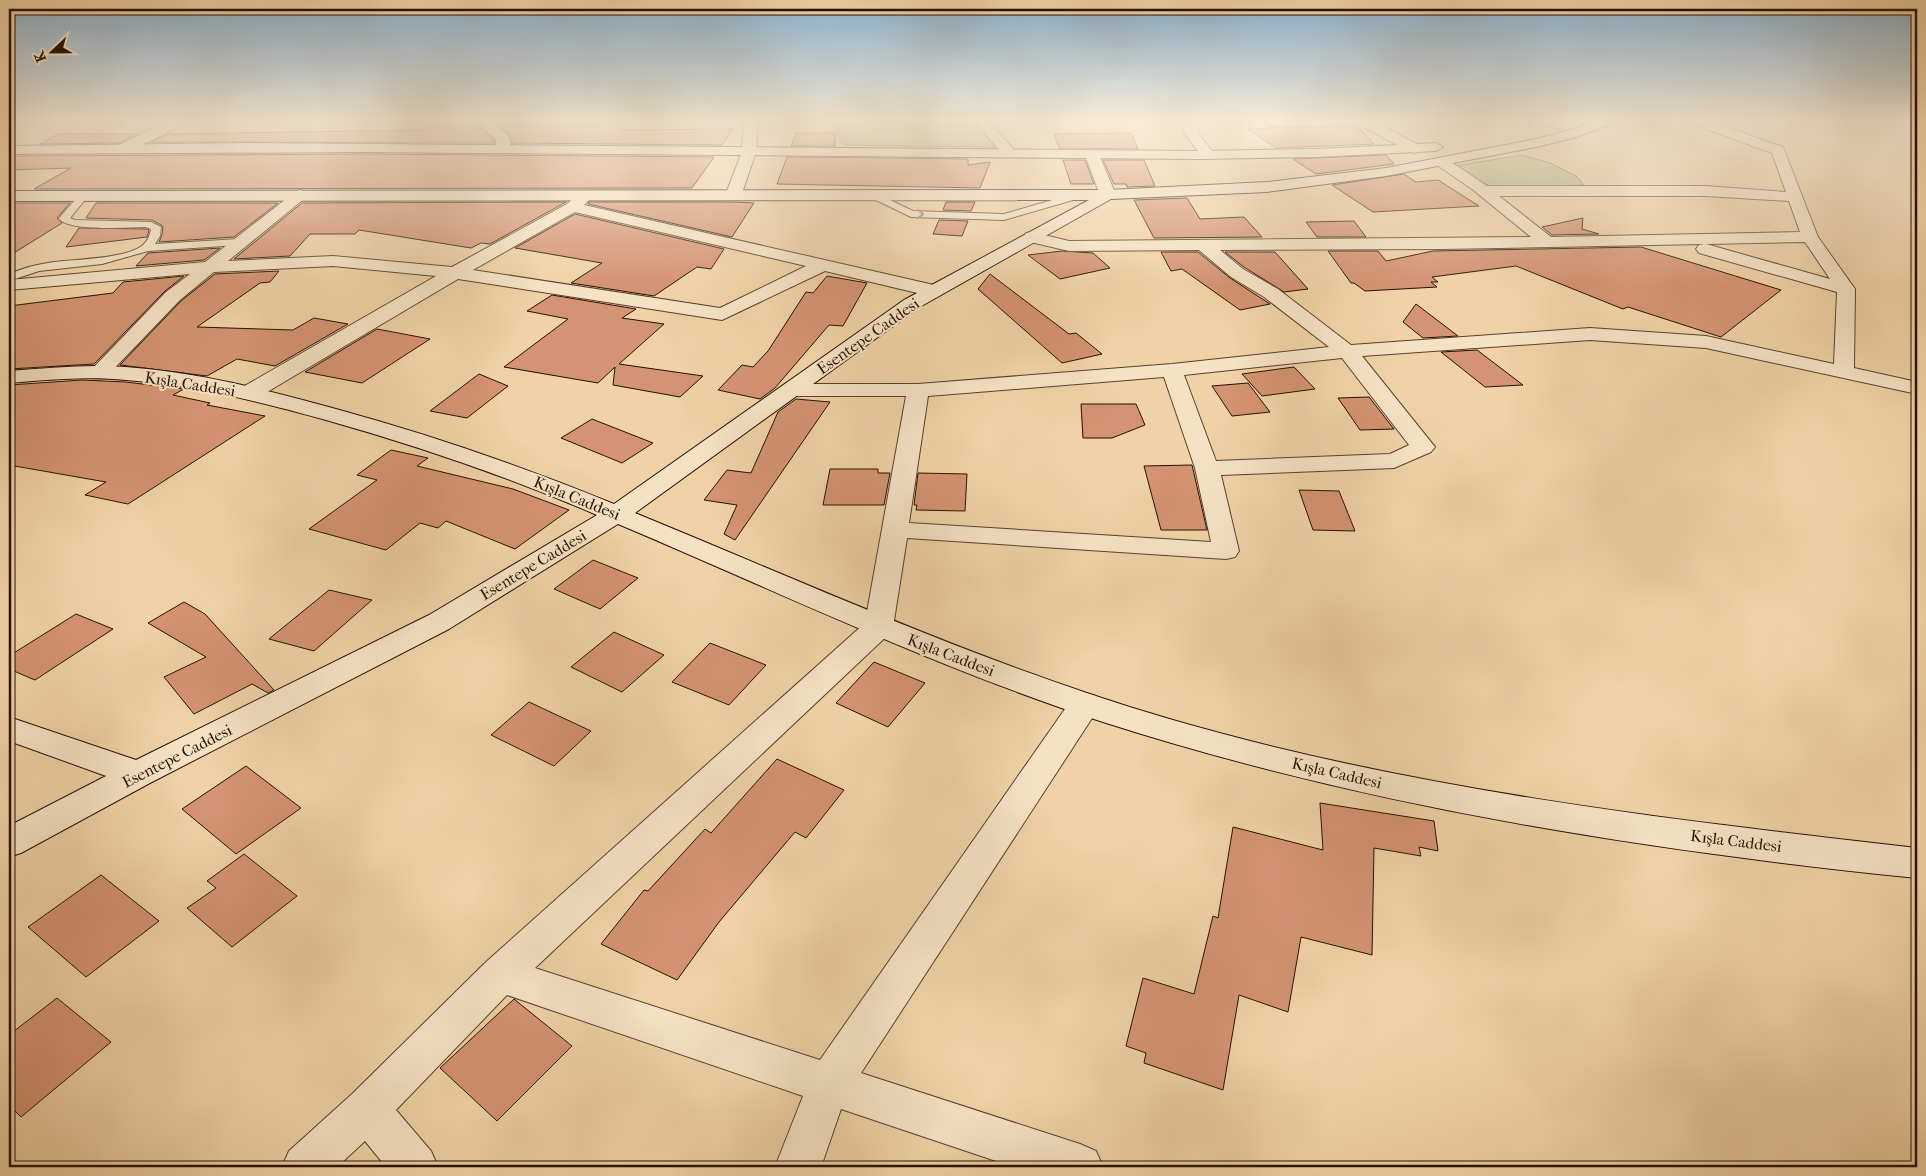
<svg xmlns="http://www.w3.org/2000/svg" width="1926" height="1176" viewBox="0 0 1926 1176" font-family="'IM FELL French Canon',serif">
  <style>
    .green { fill: #b6bd89; stroke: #6e6744 }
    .building { fill: #d49372; stroke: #261100 }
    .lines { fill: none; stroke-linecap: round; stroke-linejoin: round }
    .lane-casing { stroke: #58412a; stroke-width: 2 }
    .street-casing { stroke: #58412a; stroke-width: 2 }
    .secondary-casing { stroke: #261100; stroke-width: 2 }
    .lane { fill: #f5e2c5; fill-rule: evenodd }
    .street { fill: #f5e2c5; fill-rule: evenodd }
    .secondary { fill: #f5e2c5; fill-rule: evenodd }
    .oneway { stroke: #98846c }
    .labels { text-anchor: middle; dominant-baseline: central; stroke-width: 4; stroke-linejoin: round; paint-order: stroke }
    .street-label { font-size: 16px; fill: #261100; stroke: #f5e2c5 }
  </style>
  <rect width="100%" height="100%" fill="#f0d2a6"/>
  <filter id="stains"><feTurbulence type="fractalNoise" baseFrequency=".004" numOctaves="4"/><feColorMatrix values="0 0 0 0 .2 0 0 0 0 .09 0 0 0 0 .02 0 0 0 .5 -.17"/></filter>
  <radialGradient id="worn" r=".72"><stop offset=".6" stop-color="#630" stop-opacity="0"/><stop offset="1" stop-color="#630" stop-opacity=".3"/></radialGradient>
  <!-- green -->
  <g class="green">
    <polygon points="832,120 975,120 995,147 843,145"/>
    <polygon points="1522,155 1550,163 1576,176 1584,185 1497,188 1484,184 1455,166"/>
  </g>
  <!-- building -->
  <g class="building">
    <polygon points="417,120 471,120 494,140 494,143 151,142 168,134 425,130"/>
    <polygon points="491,120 621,120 622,130 733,129 722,145 512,143 509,134"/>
    <polygon points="1357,126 1374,144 1276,148 1248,129 1271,129 1268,127"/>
    <polygon points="796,133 835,133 835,146 791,146"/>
    <polygon points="1131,133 1138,149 1059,148 1054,134"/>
    <polygon points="58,134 137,134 119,143 40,144"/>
    <polygon points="366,154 714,157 692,188 34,189 71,168 9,170 9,160 17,156"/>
    <polygon points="1386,155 1394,164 1316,174 1293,159"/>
    <polygon points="787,157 968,159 968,165 990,162 980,188 777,184"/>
    <polygon points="1063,160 1085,160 1094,184 1071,184"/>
    <polygon points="1103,160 1144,160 1155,186 1127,187 1126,184 1114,184"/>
    <polygon points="1404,174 1416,182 1438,180 1479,206 1373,212 1332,185"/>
    <polygon points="1187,198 1200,219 1244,217 1262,237 1154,238 1134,200"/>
    <polygon points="566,202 490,244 481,243 471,248 359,230 355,234 310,234 290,256 234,259 302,203"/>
    <polygon points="589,202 734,202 754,203 732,237 588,204"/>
    <polygon points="946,202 975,202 971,211 943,210"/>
    <polygon points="10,203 70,203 57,218 62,223 9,256 9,204"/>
    <polygon points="96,203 278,203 234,237 159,242 162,235 163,226 152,220 86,218"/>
    <polygon points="575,214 724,249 711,269 697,267 654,296 571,283 602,263 515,248"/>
    <polygon points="1583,218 1582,229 1599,234 1552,235 1542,227"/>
    <polygon points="939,220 968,221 962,236 933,234"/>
    <polygon points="1354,221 1366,237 1317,237 1306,222"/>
    <polygon points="79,228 146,229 149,230 147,237 66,247"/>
    <polygon points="1641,247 1781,290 1721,337 1628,307 1623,309 1516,266 1432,277 1438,282 1431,282 1437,287 1365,291 1354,283 1351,283 1328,251 1378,251 1386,261 1433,251"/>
    <polygon points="220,248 204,260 136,266 148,253"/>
    <polygon points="1062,251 1093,253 1110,268 1060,279 1028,255"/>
    <polygon points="1161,252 1198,252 1230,278 1270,304 1240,310 1182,269 1171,271"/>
    <polygon points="1225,252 1275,252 1308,289 1284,292 1244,267"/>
    <polygon points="279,271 270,282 260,283 197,327 293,330 314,318 348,324 275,366 237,359 207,376 120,365 181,301 215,274"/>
    <polygon points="990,274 1069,334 1076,333 1102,354 1062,363 978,289"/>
    <polygon points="184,276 165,291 94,364 9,369 9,306 113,293 123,282"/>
    <polygon points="827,276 867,283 843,326 829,325 775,388 760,399 718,390 742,365 753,367 768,351 806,292 813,293"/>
    <polygon points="552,295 636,309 622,318 664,324 619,364 703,376 680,397 613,385 615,367 598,383 504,367 568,319 527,311"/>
    <polygon points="1416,304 1458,336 1423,338 1403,322"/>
    <polygon points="377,329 430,339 362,383 305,372"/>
    <polygon points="1477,350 1523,385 1485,387 1441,352"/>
    <polygon points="1294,367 1315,389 1262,396 1242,374"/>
    <polygon points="479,374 508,386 467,418 430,411"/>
    <polygon points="82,380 126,382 184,389 173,395 210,403 207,405 265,416 128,504 85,495 106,482 9,465 9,385"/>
    <polygon points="1248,383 1270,412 1232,416 1212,386"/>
    <polygon points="1369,397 1394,429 1360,430 1338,398"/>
    <polygon points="796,399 830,402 735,540 724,534 737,505 704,500 727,470 751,473 778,412"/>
    <polygon points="1081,404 1136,404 1145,425 1112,438 1083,438"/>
    <polygon points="592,419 653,443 622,463 561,438"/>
    <polygon points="391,450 428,458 417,466 513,489 569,510 515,549 446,521 438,528 420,523 386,550 309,529 377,480 357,475"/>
    <polygon points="1192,465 1207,530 1161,530 1144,466"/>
    <polygon points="830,469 878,469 878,473 890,473 884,505 823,505"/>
    <polygon points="918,473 967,474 965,511 916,510 917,505 914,505"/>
    <polygon points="1299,490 1339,491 1355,531 1313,530"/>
    <polygon points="593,560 638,578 600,609 554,589"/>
    <polygon points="329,590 372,600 314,651 269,639"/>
    <polygon points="184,602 205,614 274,690 268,693 252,684 194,714 164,677 206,657 148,623"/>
    <polygon points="76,614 113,629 35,680 9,669 9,656"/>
    <polygon points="614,632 664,655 622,692 571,667"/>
    <polygon points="710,643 766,665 729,705 672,682"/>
    <polygon points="874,662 925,683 888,727 836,703"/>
    <polygon points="529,702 591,731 554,766 491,735"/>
    <polygon points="777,759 844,790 806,838 795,832 719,922 677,980 601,944 644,890 648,891 705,829 711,833"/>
    <polygon points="246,766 301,808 236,854 182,809"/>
    <polygon points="1320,803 1434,821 1438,851 1419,847 1421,856 1374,848 1372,955 1301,937 1288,1012 1239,995 1223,1090 1144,1063 1146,1053 1126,1046 1143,978 1194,994 1213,916 1218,918 1233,827 1323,850"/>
    <polygon points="244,854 297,896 232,947 187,908 216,888 207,881"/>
    <polygon points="101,875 159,921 86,977 28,927"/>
    <polygon points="57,998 111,1042 21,1117 9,1105 9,1035"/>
    <polygon points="514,999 572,1046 497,1121 440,1068"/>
  </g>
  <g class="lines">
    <defs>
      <g id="lane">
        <path d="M 84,192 L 89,195 L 70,218 L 75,220 L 151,222 L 161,227 L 160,236 L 155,244 L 239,239 L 244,242 L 239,245 L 148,251 L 102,264 L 39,271 L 9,281 L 9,274 C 23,268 38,264 54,262 C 78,259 123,259 142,246 C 148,241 150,235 151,229 L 146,227 C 126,227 72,232 59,219 L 60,217 L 81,193 Z"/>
        <polygon points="875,193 913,211 1004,214 1077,193 1082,196 1080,198 1004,220 911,217 872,198 870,196"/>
      </g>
      <g id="street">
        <polygon points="172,120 189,120 187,123 129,151 124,152 117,148 119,145"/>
        <path d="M 473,120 L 488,120 L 508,135 C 511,140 511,147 508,152 L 498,152 L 496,149 L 496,139 Z"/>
        <polygon points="744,120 758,120 756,152 741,196 738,199 728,199 725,196 742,152"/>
        <polygon points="974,120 988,120 1014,150 1016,153 1014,156 1004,156"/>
        <polygon points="1182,120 1196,120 1199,134 1215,155 1213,158 1203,158 1185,134"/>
        <polygon points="1353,120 1370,120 1421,146 1423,149 1416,153 1411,152 1355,123"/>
        <polygon points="1540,120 1558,120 1565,125 1558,129 1542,123"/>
        <path d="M 1688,120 L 1707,120 L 1783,147 L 1818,237 L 1855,289 L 1854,368 L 1917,382 L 1917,394 L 1706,348 L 1590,340 L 1362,356 L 1435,447 L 1431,452 L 1394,468 L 1221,475 L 1239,551 L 1235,557 L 1226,559 L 907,538 L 893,627 L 889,634 L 535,968 L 820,1060 L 1074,696 L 1085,693 L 1096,696 L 1101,704 L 1096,712 L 861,1073 L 1080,1144 L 1096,1151 L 1103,1167 L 1014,1167 L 841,1109 L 821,1167 L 775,1167 L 803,1096 L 507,995 L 396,1110 L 431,1151 L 438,1167 L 386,1167 L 365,1141 L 337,1167 L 282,1167 L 289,1151 L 352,1094 L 486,962 L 865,623 L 906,396 L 792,396 L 784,395 L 781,390 L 784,385 L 792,384 L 918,384 L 1172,364 L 1329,347 L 1264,297 L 1231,277 L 1199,250 L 1069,251 L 1026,241 L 1024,237 L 1026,233 L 1032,232 L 1069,241 L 1531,237 L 1472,189 L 1437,165 L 1435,162 L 1437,159 L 1447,159 L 1487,186 L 1705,186 L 1786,192 L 1772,153 L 1690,123 ZM 1499,196 L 1705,196 L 1789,201 L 1800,232 L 1551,237 ZM 1805,242 L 1830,279 L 1706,244 ZM 1704,244 L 1699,245 L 1696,249 L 1699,253 L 1837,292 L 1834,364 L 1706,336 L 1590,328 L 1351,345 L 1278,289 L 1243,269 L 1220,250 L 1442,249 ZM 1342,358 L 1409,445 L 1390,454 L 1216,461 L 1184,375 ZM 1164,377 L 1195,468 L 1211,542 L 909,523 L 928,396 Z"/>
        <polygon points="1092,151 1097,152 1099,155 1116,195 1113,198 1103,198 1100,195 1085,155 1087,152"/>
        <path d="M 300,190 L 305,192 L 308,195 L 305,198 L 228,261 L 333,256 L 452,267 L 567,204 C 575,197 580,189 591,192 L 594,195 L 584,205 L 934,285 L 941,287 L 943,291 L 941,295 L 934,297 L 825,271 L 722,320 L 458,279 L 257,398 L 249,399 L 241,398 L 238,393 L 241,388 L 436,276 L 333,266 L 214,272 L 180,300 L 107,376 L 100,378 L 93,376 L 90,372 L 93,368 L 166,292 L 190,274 L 9,290 L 9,280 L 205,262 L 295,192 ZM 575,212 L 806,266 L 720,308 L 473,270 Z"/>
      </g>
      <g id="secondary">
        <path d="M 1597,120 L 1616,120 L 1614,123 L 1577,137 L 1536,147 L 1386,176 L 1267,192 L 1111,199 L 918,308 L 635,513 C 811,585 983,664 1166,718 C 1411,790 1664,819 1917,848 L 1917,878 C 1642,850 1368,807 1103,722 C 937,668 779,592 618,524 L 449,629 L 150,783 L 21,853 L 9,857 L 9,826 L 106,776 L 9,741 L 9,717 L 136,760 L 429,615 L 597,515 C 509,477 418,446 326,420 C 261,402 194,385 126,380 C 87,376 48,380 9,383 L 9,371 C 48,368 87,364 126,367 C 197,372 267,390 336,409 C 431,435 524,467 614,504 L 904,300 L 1089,200 L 9,201 L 9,191 L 1108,190 L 1267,182 L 1386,168 L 1536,139 L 1567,131 Z"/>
        <polygon points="247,143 1200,151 1318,149 1436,143 1443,147 1436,151 1318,157 1200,159 366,152 9,154 9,146"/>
      </g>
    </defs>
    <!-- lane casing -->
    <use href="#lane" class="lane-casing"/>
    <!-- street casing -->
    <use href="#street" class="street-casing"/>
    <!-- secondary casing -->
    <use href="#secondary" class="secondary-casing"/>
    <!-- lane -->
    <use href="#lane" class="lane"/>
    <!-- street -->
    <use href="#street" class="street"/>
    <!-- secondary -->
    <use href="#secondary" class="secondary"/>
  </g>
  <!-- one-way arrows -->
  <defs><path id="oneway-chevron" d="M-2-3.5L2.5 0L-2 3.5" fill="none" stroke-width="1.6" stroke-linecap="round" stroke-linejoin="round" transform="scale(1.25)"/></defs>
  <use class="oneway" href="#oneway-chevron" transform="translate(920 214) rotate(2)"/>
  <!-- sky -->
  <linearGradient id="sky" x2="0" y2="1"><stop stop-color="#8bb4d3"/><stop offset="0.42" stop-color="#f8ebd7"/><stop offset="1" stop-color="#f8ebd7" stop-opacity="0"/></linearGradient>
  <rect width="1926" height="285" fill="url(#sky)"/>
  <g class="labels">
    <!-- street labels -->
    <g class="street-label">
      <text transform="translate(868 336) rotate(-35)">Esentepe Caddesi</text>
      <text transform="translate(190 384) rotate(9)">Kışla Caddesi</text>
      <text transform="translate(577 498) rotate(22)">Kışla Caddesi</text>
      <text transform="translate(533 565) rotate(-31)">Esentepe Caddesi</text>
      <text transform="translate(951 655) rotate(21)">Kışla Caddesi</text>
      <text transform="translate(177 756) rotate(-27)">Esentepe Caddesi</text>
      <text transform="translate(1337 773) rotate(13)">Kışla Caddesi</text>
      <text transform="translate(1736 841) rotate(7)">Kışla Caddesi</text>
    </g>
  </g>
  <!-- margin -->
  <rect width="1926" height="1176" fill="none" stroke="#f0d2a6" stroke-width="30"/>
  <rect x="10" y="10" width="1906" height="1156" fill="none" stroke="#261100" stroke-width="2.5"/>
  <rect x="15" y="15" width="1896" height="1146" fill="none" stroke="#261100"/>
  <!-- north arrow -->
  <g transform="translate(52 52) rotate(248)" stroke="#f5e2c5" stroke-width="4" paint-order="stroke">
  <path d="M0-4L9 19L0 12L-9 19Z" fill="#261100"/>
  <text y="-8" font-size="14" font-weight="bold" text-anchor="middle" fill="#261100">K</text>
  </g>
  <rect width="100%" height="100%" filter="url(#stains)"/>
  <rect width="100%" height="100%" fill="url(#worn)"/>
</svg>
